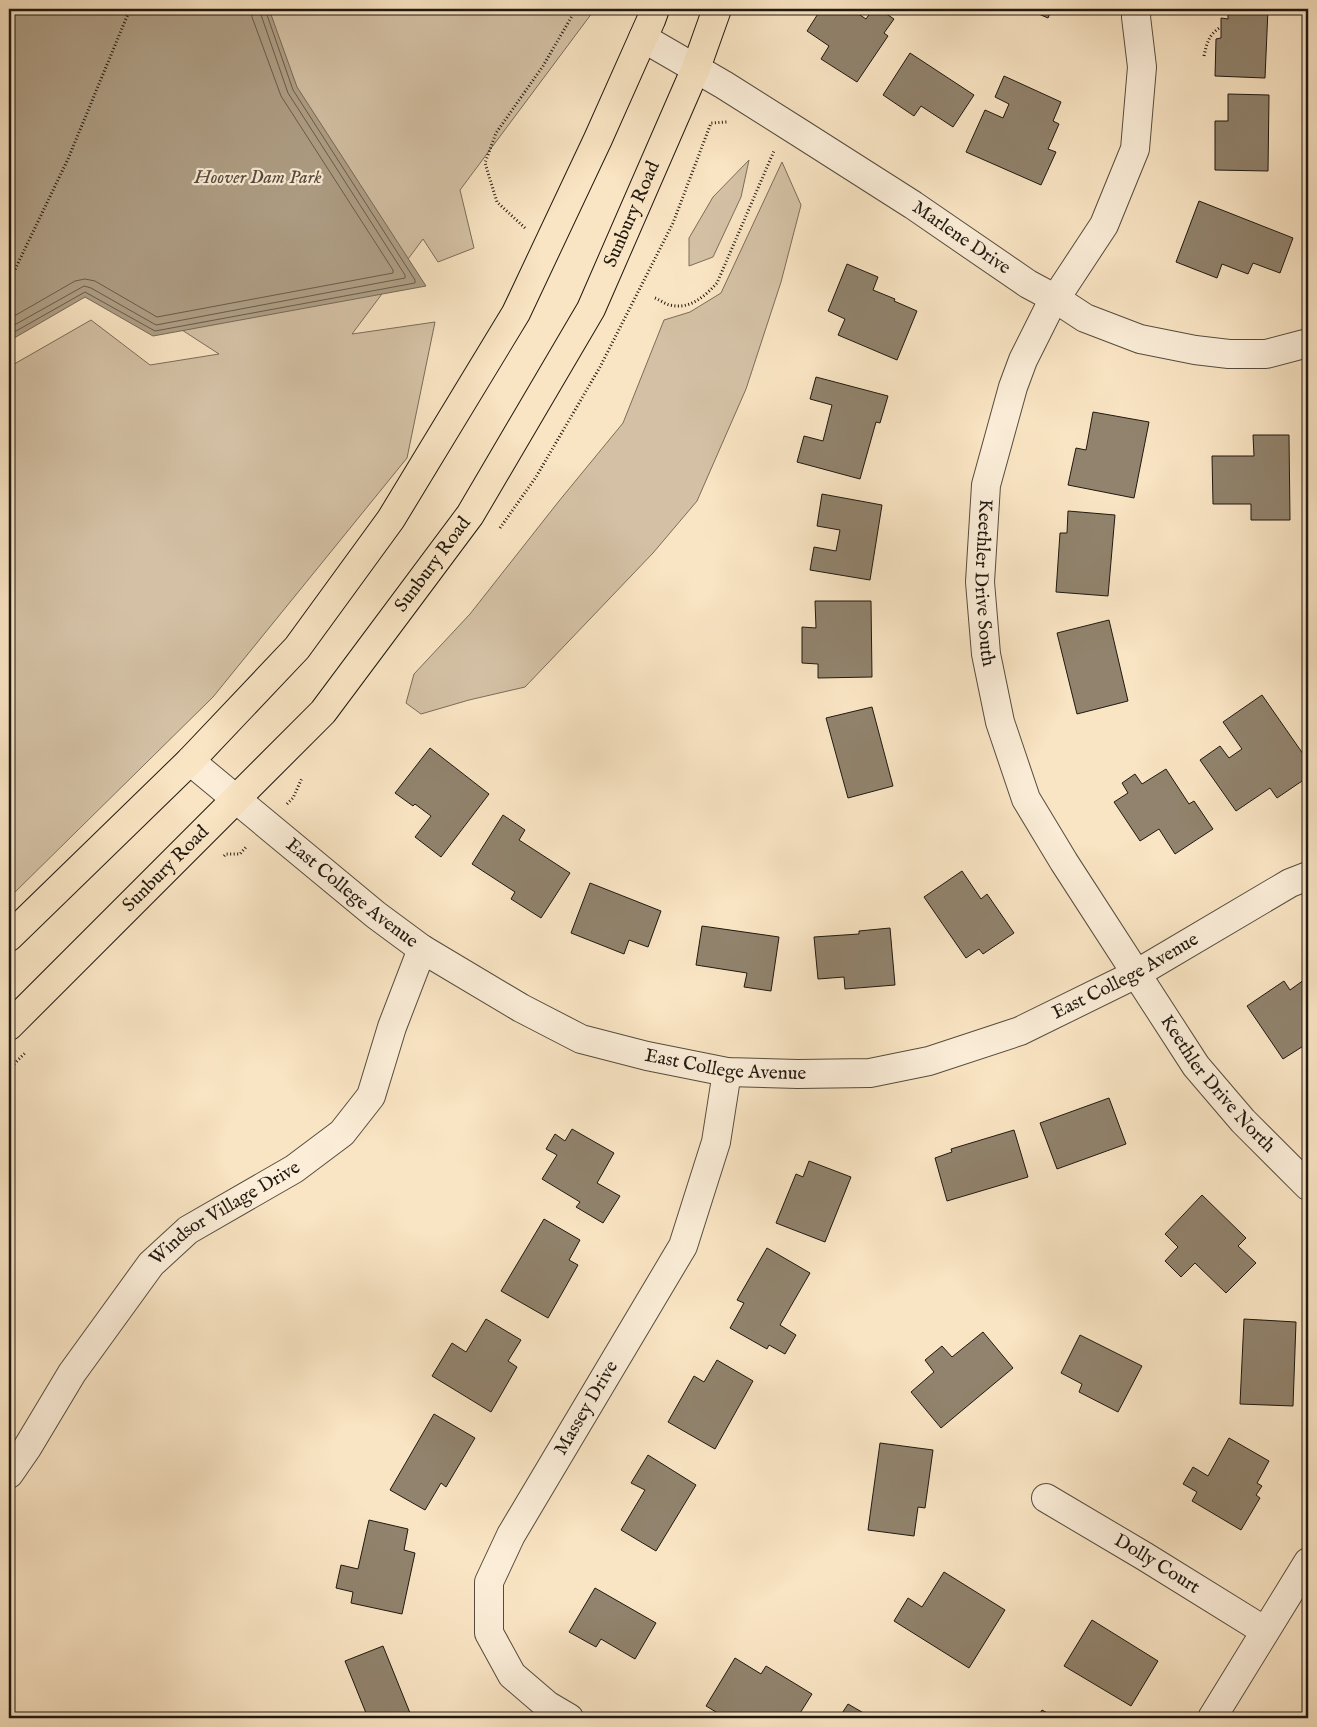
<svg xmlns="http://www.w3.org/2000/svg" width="1317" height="1727" viewBox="0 0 1317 1727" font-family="'IM FELL English',serif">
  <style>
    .green { fill: #d4c1a5; stroke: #7a6d5a }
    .water { fill: #af9f86; stroke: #766957 }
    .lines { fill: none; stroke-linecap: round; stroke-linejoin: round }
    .shore { stroke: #685c4b; stroke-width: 1 }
    .building { fill: #91836d; stroke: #201910 }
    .minor-casing { stroke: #564c3d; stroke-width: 30 }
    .primary-casing { stroke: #201910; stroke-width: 30 }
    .path { stroke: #201910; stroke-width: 3; stroke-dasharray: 1 2.5; stroke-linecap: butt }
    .minor { stroke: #fbedd8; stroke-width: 28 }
    .primary { stroke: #f9e4c3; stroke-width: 28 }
    .labels { text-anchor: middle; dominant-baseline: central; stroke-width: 4.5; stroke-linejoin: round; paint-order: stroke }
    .park-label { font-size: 19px; font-style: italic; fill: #564b3d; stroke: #fbedd8 }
    .street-label { font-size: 19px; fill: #201910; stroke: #fbedd8 }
  </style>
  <rect width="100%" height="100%" fill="#f9e4c3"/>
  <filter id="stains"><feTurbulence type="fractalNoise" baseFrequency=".004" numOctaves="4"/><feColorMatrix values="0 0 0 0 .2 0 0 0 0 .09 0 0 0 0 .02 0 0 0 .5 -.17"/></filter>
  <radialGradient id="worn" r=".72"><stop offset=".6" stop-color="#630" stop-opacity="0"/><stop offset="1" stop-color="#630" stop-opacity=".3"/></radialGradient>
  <!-- green -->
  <g class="green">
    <polygon points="9,9 595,9 460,190 474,248 438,262 423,239 352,334 435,322 407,458 213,697 9,898 9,367 91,320 150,365 219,354 9,218"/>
    <polygon points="749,160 741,197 713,257 689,266 689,238 713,197"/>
    <polygon points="782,162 801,205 781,282 746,389 697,501 653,553 525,687 469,700 421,714 406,703 414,674 470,614 559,501 623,423 664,320 690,312 721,293"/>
  </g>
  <!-- water -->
  <polygon class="water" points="9,9 269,9 297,87 426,286 153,336 85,297 9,341"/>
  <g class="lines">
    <!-- shore -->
    <g class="shore">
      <polyline points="9,319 75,281 85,279 95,281 157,317 393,273 393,270 281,96 252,17 251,9"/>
      <polyline points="9,328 84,286 91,288 156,325 405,278 405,275 288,93 259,9"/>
      <polyline points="9,335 85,292 155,331 415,283 415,280 293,90 265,9"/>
    </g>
  </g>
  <!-- building -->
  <g class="building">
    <polygon points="821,9 851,9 866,19 873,9 879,9 894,19 884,33 888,36 857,82 821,59 829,46 807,31"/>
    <polygon points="1027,9 1052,9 1048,18"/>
    <polygon points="1228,9 1268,9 1265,78 1215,76 1216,39 1221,38 1221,18 1228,19"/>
    <polygon points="910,53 974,95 953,127 921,106 914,116 883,95"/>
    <polygon points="1004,76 1061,102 1053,121 1059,124 1048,149 1056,152 1041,185 966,152 985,110 1003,118 1009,104 995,97"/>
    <polygon points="1228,94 1269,95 1268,171 1215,170 1215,121 1228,121"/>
    <polygon points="1199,201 1293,238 1280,273 1253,263 1248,274 1222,264 1217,278 1176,262"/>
    <polygon points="847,264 878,277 873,290 895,299 894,301 917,311 897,360 838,335 845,319 828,311"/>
    <polygon points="816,377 888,396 880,423 876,422 860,479 797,462 804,436 823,441 832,405 810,399"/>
    <polygon points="1093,412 1149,422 1134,498 1068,485 1076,448 1086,450"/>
    <polygon points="1253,435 1289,435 1290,520 1251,520 1251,504 1213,504 1212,456 1254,456"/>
    <polygon points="822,494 882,505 870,580 810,570 814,547 836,551 840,530 817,526"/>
    <polygon points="1068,511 1115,515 1108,596 1056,592 1060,533 1067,533"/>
    <polygon points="815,601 871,601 872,677 818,678 818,664 802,663 802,627 816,628"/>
    <polygon points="1109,620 1128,701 1077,714 1057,633"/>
    <polygon points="1262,695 1308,761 1308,777 1277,798 1270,788 1236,811 1200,760 1220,746 1229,758 1242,749 1223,722"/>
    <polygon points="872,707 893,786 848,798 826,718"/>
    <polygon points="430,748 489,794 441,857 415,837 431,816 415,804 413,806 395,793"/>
    <polygon points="1166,769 1189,804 1194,801 1213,829 1175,854 1159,829 1140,841 1114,802 1128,793 1122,783 1135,774 1142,784"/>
    <polygon points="503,815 525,830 519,840 570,873 541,918 511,899 515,892 472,864"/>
    <polygon points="962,871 981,899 987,894 1014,933 983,954 979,949 966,958 924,897"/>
    <polygon points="590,883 661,911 648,947 629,940 624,954 571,933"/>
    <polygon points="702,926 779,937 771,991 744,987 747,973 696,965"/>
    <polygon points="890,928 895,985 845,989 844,977 818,979 814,937 859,934 859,931"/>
    <polygon points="1308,977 1308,1022 1303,1026 1308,1035 1308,1043 1283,1059 1247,1006 1284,981 1290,990"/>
    <polygon points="1109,1098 1126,1144 1057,1169 1040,1123"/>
    <polygon points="572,1129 614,1153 597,1183 620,1196 603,1223 576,1207 580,1202 542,1179 557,1155 546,1149 555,1134 565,1141"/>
    <polygon points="1014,1130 1028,1177 947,1201 935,1158 952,1152 951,1149"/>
    <polygon points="809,1161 851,1177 825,1242 776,1223 796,1174 803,1177"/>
    <polygon points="1202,1195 1246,1238 1238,1246 1256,1263 1226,1293 1195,1263 1181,1277 1165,1261 1178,1247 1165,1234"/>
    <polygon points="544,1219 580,1240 569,1260 578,1265 548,1318 501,1291"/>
    <polygon points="767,1248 810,1273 780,1325 796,1335 785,1354 769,1345 767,1349 730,1328 744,1303 737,1300"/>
    <polygon points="486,1319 521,1340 508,1361 517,1367 491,1412 432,1376 452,1343 466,1352"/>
    <polygon points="1244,1319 1296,1322 1293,1406 1240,1404"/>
    <polygon points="983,1332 1013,1368 941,1428 911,1392 934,1372 925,1360 942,1346 952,1357"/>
    <polygon points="1080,1335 1142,1366 1118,1412 1079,1392 1082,1384 1061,1373"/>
    <polygon points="717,1360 753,1381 715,1449 668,1422 694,1376 704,1382"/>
    <polygon points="434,1414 475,1438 446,1487 441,1483 425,1510 390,1490"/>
    <polygon points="1229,1438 1269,1461 1257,1483 1262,1486 1256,1495 1260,1498 1241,1530 1192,1501 1197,1492 1183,1484 1193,1467 1208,1476"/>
    <polygon points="880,1443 933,1450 925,1508 918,1507 914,1536 868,1530"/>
    <polygon points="648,1455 696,1485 656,1551 621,1530 645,1490 631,1483"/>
    <polygon points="369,1520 408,1529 404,1550 415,1553 402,1614 351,1603 353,1592 336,1588 341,1565 358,1569"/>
    <polygon points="944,1572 1005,1610 969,1668 894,1621 908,1598 922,1607"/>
    <polygon points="595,1588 656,1623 635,1659 601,1639 596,1647 569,1632"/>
    <polygon points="1092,1620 1158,1661 1131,1706 1064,1666"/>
    <polygon points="383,1646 412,1718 368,1718 345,1661"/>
    <polygon points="735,1658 761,1674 766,1666 812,1694 797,1718 726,1718 706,1706"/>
    <polygon points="848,1704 867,1715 865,1718 839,1718"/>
    <polygon points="1042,1710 1056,1718 1037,1718"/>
  </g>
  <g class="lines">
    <defs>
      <g id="minor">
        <path id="s1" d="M 1137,9 L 1136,17 L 1142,67 L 1135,149 L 1104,225 L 1048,310 L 1023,360 L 1013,387 L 986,485 L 980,582 L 986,654 L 1000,722 L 1026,799 L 1064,862 L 1196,1066 L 1243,1121 L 1308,1186"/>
        <path id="s2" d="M 643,38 L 724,85 L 800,133 L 913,205 L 1028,284 L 1056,299 L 1085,318 L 1140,339 L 1195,350 L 1229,354 L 1266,354 L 1308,343"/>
        <path id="s3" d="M 190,761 L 376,915 L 422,949 L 521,1008 L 581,1039 L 647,1056 L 727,1072 L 798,1074 L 870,1073 L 929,1061 L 1020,1031 L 1136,974 L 1290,883 L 1308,876"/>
        <path id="s4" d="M 9,1474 L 27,1448 L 72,1373 L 151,1264 L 188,1230 L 294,1169 L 342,1133 L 371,1096 L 392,1027 L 422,949"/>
        <path id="s5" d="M 1046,1498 L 1144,1556 L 1265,1631"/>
        <path id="s6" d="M 569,1718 L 547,1705 L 512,1675 L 489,1633 L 489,1582 L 511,1535 L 683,1246 L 716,1142 L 727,1072"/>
        <polyline points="1212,1718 1308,1562"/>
      </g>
      <g id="primary">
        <polyline points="9,937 190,761 297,648 391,519 516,313 598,139 651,20 655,9"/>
        <path id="s7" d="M 9,1026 L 323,712 L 470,515 L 591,309 L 696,68 L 717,9"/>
      </g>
    </defs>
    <!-- minor casing -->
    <use href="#minor" class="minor-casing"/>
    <!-- primary casing -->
    <use href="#primary" class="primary-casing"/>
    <!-- path -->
    <g class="path">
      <path d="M 1204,56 C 1207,43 1208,35 1221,27"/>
      <polyline points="525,228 497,202 485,163 496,133 543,66 572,16 574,9"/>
      <polyline points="9,282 68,159 130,9"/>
      <path d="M 655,298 C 660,300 665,304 670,305 C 690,310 705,296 717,283 L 774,151"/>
      <polyline points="500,528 536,477 600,367 673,223 711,123 727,122"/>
      <polyline points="287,804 293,798 302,778"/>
      <polyline points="224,856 226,854 240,854 246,847"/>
      <polyline points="9,1069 26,1052"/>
    </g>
    <!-- minor -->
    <use href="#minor" class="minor"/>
    <!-- primary -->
    <use href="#primary" class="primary"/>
  </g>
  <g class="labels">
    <!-- park labels -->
    <g class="park-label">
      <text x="258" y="178">Hoover Dam Park</text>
    </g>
    <!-- street labels -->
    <g class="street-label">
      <text stroke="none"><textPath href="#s7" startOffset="1032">Sunbury Road</textPath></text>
      <text stroke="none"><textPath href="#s2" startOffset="376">Marlene Drive</textPath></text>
      <text stroke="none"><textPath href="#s7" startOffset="628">Sunbury Road</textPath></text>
      <text stroke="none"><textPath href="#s1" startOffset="609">Keethler Drive South</textPath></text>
      <text stroke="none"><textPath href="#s7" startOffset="222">Sunbury Road</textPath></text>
      <text stroke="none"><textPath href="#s3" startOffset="209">East College Avenue</textPath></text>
      <text stroke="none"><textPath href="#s3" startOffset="1049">East College Avenue</textPath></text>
      <text stroke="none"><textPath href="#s3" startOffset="629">East College Avenue</textPath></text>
      <text stroke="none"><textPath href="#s1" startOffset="1175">Keethler Drive North</textPath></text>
      <text stroke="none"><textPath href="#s4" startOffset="344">Windsor Village Drive</textPath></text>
      <text stroke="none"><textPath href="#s6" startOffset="370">Massey Drive</textPath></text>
      <text stroke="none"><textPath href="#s5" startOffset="129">Dolly Court</textPath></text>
    </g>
  </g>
  <!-- margin -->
  <rect width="1317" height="1727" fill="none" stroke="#f9e4c3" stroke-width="30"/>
  <rect x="10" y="10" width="1297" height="1707" fill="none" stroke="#201910" stroke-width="2.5"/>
  <rect x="15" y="15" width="1287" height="1697" fill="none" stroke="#201910"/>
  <rect width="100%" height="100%" filter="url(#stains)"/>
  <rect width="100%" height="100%" fill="url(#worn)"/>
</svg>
